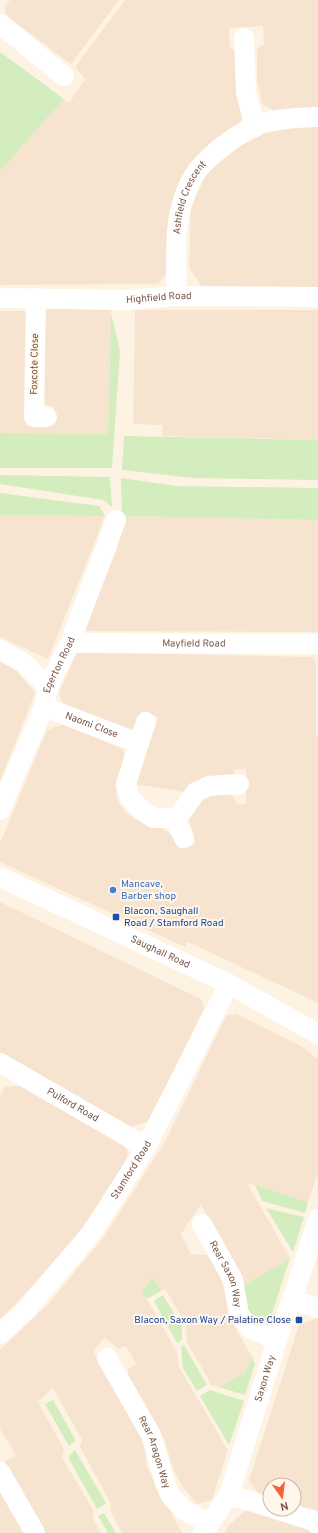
<svg xmlns="http://www.w3.org/2000/svg" width="318" height="1533" viewBox="0 0 318 1533" font-family="Overpass,sans-serif">
  <style>
    .residential { fill: #f7e4d0 }
    .green { fill: #d3edbf }
    .lines { fill: none; stroke-linecap: round; stroke-linejoin: round }
    .minor { stroke: #fff; stroke-width: 20 }
    .shop-dot { fill: #3f7fe0; stroke: #fff7eb; stroke-width: 1.5 }
    .transit-dot { fill: #1a4fb4; stroke: #fff7eb; stroke-width: 1.5 }
    .labels { text-anchor: middle; dominant-baseline: central; stroke-width: 4; stroke-linejoin: round; paint-order: stroke }
    .street-label { font-size: 10px; fill: #795746; stroke: #fff7eb }
    .shop-label { font-size: 10px; fill: #366cbe; stroke: #fff7eb; text-anchor: start }
    .transit-label { font-size: 10px; fill: #164399; stroke: #fff7eb; text-anchor: start }
  </style>
  <rect width="100%" height="100%" fill="#fef3e2"/>
  <!-- residential -->
  <g class="residential">
    <polygon points="10,0 119,0 71,64 7,16 4,8"/>
    <polygon points="125,0 318,0 318,109 274,111 262,104 257,80 257,49 264,44 263,26 229,28 230,48 238,51 243,115 239,125 200,154 170,270 158,284 0,285 0,171 64,99 69,103 85,79 75,67"/>
    <polygon points="303,126 318,126 318,287 202,287 189,268 191,208 207,172 242,145 266,133"/>
    <polygon points="45,308 111,310 108,434 0,433 0,311 27,311 25,422 54,422 54,406 48,406 43,401"/>
    <polygon points="135,310 318,310 318,440 162,436 163,425 133,424"/>
    <polygon points="0,515 105,516 48,659 0,637"/>
    <polygon points="122,516 318,520 318,632 84,631 117,549"/>
    <polygon points="77,652 314,657 316,665 316,734 318,739 318,1003 188,942 185,947 0,862 0,843 47,730 63,724 122,749 125,756 117,780 116,793 118,801 125,812 134,818 147,826 162,828 173,836 179,848 195,844 189,818 207,792 232,794 237,804 246,804 246,769 235,769 232,778 186,792 135,784 158,717 142,711 135,729 130,732 69,709 61,700 59,693"/>
    <polygon points="0,657 9,662 35,693 0,781"/>
    <polygon points="0,902 201,999 204,1008 149,1121 131,1127 0,1053"/>
    <polygon points="236,1014 301,1046 318,1059 318,1172 308,1202 247,1183 290,1258 244,1286 242,1275 201,1204 181,1234 191,1254 210,1255 220,1274 226,1296 229,1316 252,1357 245,1373 219,1387 212,1386 187,1342 186,1325 165,1289 161,1291 153,1277 143,1292 177,1352 179,1367 228,1450 212,1500 197,1504 183,1487 174,1471 164,1439 127,1380 128,1369 136,1364 126,1346 119,1349 105,1338 93,1351 145,1440 146,1465 182,1533 122,1533 110,1510 111,1504 80,1447 82,1440 53,1388 38,1402 64,1449 62,1458 94,1511 93,1518 101,1533 45,1533 4,1462 16,1455 0,1429 0,1350 49,1303 104,1237 165,1142 226,1016"/>
    <polygon points="21,1085 124,1145 128,1154 125,1165 75,1238 13,1307 0,1319 0,1096 5,1087"/>
    <polygon points="317,1318 318,1318 318,1515 294,1507 294,1485 270,1485 270,1499 259,1495 249,1480 299,1325"/>
    <polygon points="0,1487 27,1533 0,1533"/>
    <polygon points="247,1510 311,1531 314,1533 224,1533 230,1524"/>
  </g>
  <!-- green -->
  <g class="green">
    <polygon points="0,52 64,99 0,171"/>
    <polygon points="111,313 120,351 112,468 0,468 0,433 108,434"/>
    <polygon points="124,436 318,440 318,480 193,478 122,470"/>
    <polygon points="0,475 110,477 112,507 103,500 0,484"/>
    <polygon points="121,478 176,486 318,488 318,520 122,516"/>
    <polygon points="0,493 99,506 105,516 0,515"/>
    <polygon points="255,1185 308,1202 305,1213 262,1201"/>
    <polygon points="266,1208 304,1217 293,1252"/>
    <polygon points="290,1258 269,1323 246,1316 243,1296 244,1286"/>
    <polygon points="153,1277 161,1291 147,1299 142,1292"/>
    <polygon points="163,1295 182,1327 182,1340 177,1343 154,1301"/>
    <polygon points="184,1345 207,1385 197,1391 183,1368 181,1347"/>
    <polygon points="252,1357 255,1364 245,1395 219,1387 245,1373"/>
    <polygon points="210,1390 244,1401 229,1445 200,1396"/>
    <polygon points="53,1400 76,1441 69,1446 45,1404"/>
    <polygon points="75,1450 106,1503 97,1509 69,1459 70,1455"/>
    <polygon points="104,1513 116,1533 108,1533 98,1516"/>
  </g>
  <g class="lines">
    <!-- minor -->
    <g class="minor">
      <polyline points="0,24 64,76"/>
      <polyline points="244,38 246,93 255,127"/>
      <path id="s1" d="M 176,296 C 177,269 174,233 181,207 C 185,192 192,175 203,164 C 218,148 240,132 260,124 C 271,119 305,117 318,117"/>
      <path id="s2" d="M 0,298 L 127,300 L 176,296 L 318,297"/>
      <polyline points="36,298 34,417 47,417"/>
      <path id="s3" d="M 70,643 L 318,644"/>
      <polyline points="0,650 24,663 48,687"/>
      <path id="s4" d="M 44,707 L 139,743 L 126,784 L 130,798 L 141,809 L 153,818 L 174,818 L 181,813 L 196,792 L 209,786 L 239,784"/>
      <polyline points="139,743 146,722"/>
      <path id="s5" d="M 0,810 L 44,707 L 48,687 L 70,643 L 116,520"/>
      <polyline points="174,818 184,838"/>
      <path id="s6" d="M 0,877 L 229,984 L 318,1034"/>
      <path id="s7" d="M 0,1063 L 146,1147"/>
      <path id="s8" d="M 202,1224 L 233,1280 L 239,1314 L 249,1328 L 277,1340"/>
      <polyline points="292,1300 318,1308"/>
      <path id="s9" d="M 0,1334 L 26,1310 L 93,1231 L 146,1147 L 229,984"/>
      <path id="s10" d="M 107,1358 L 151,1435 L 165,1483 L 171,1496 L 184,1510 L 209,1524"/>
      <polyline points="0,1472 35,1533"/>
      <polyline points="229,1495 270,1507"/>
      <polyline points="275,1509 312,1520 318,1525"/>
      <path id="s11" d="M 203,1533 L 229,1495 L 277,1340 L 292,1300 L 318,1219"/>
    </g>
  </g>
  <!-- markers -->
  <circle class="shop-dot" cx="113" cy="890" r="4"/>
  <g class="transit-dot">
    <rect x="112" y="913" width="8" height="8" rx="2"/>
    <rect x="295" y="1316" width="8" height="8" rx="2"/>
  </g>
  <g class="labels">
    <!-- street labels -->
    <g class="street-label">
      <text stroke="none"><textPath href="#s1" startOffset="101">Ashfield Crescent</textPath></text>
      <text stroke="none"><textPath href="#s2" startOffset="159">Highfield Road</textPath></text>
      <text transform="translate(35 364) rotate(-89)">Foxcote Close</text>
      <text stroke="none"><textPath href="#s3" startOffset="124">Mayfield Road</textPath></text>
      <text stroke="none"><textPath href="#s5" startOffset="157">Egerton Road</textPath></text>
      <text stroke="none"><textPath href="#s4" startOffset="51">Naomi Close</textPath></text>
      <text stroke="none"><textPath href="#s6" startOffset="177">Saughall Road</textPath></text>
      <text stroke="none"><textPath href="#s7" startOffset="84">Pulford Road</textPath></text>
      <text stroke="none"><textPath href="#s9" startOffset="211">Stamford Road</textPath></text>
      <text stroke="none"><textPath href="#s8" startOffset="56">Rear Saxon Way</textPath></text>
      <text stroke="none"><textPath href="#s11" startOffset="168">Saxon Way</textPath></text>
      <text stroke="none"><textPath href="#s10" startOffset="106">Rear Aragon Way</textPath></text>
    </g>
    <!-- shop labels -->
    <g class="shop-label">
      <text x="121" y="884">Mancave,<tspan x="121" dy="12">Barber shop</tspan></text>
    </g>
    <!-- transit labels -->
    <g class="transit-label">
      <text x="124" y="911">Blacon, Saughall<tspan x="124" dy="12">Road / Stamford Road</tspan></text>
      <text x="291" y="1320" text-anchor="end">Blacon, Saxon Way / Palatine Close</text>
    </g>
  </g>
  <!-- north arrow -->
  <g transform="translate(282 1497) rotate(166)"><circle r="19" fill="#fff7eb" stroke="#c9b7a9"/>
  <path d="M0-3L7 15L0 10L-7 15Z" fill="#f5613b"/>
  <text y="-6" font-size="11" font-weight="bold" text-anchor="middle" fill="#795746">N</text>
  </g>
</svg>
